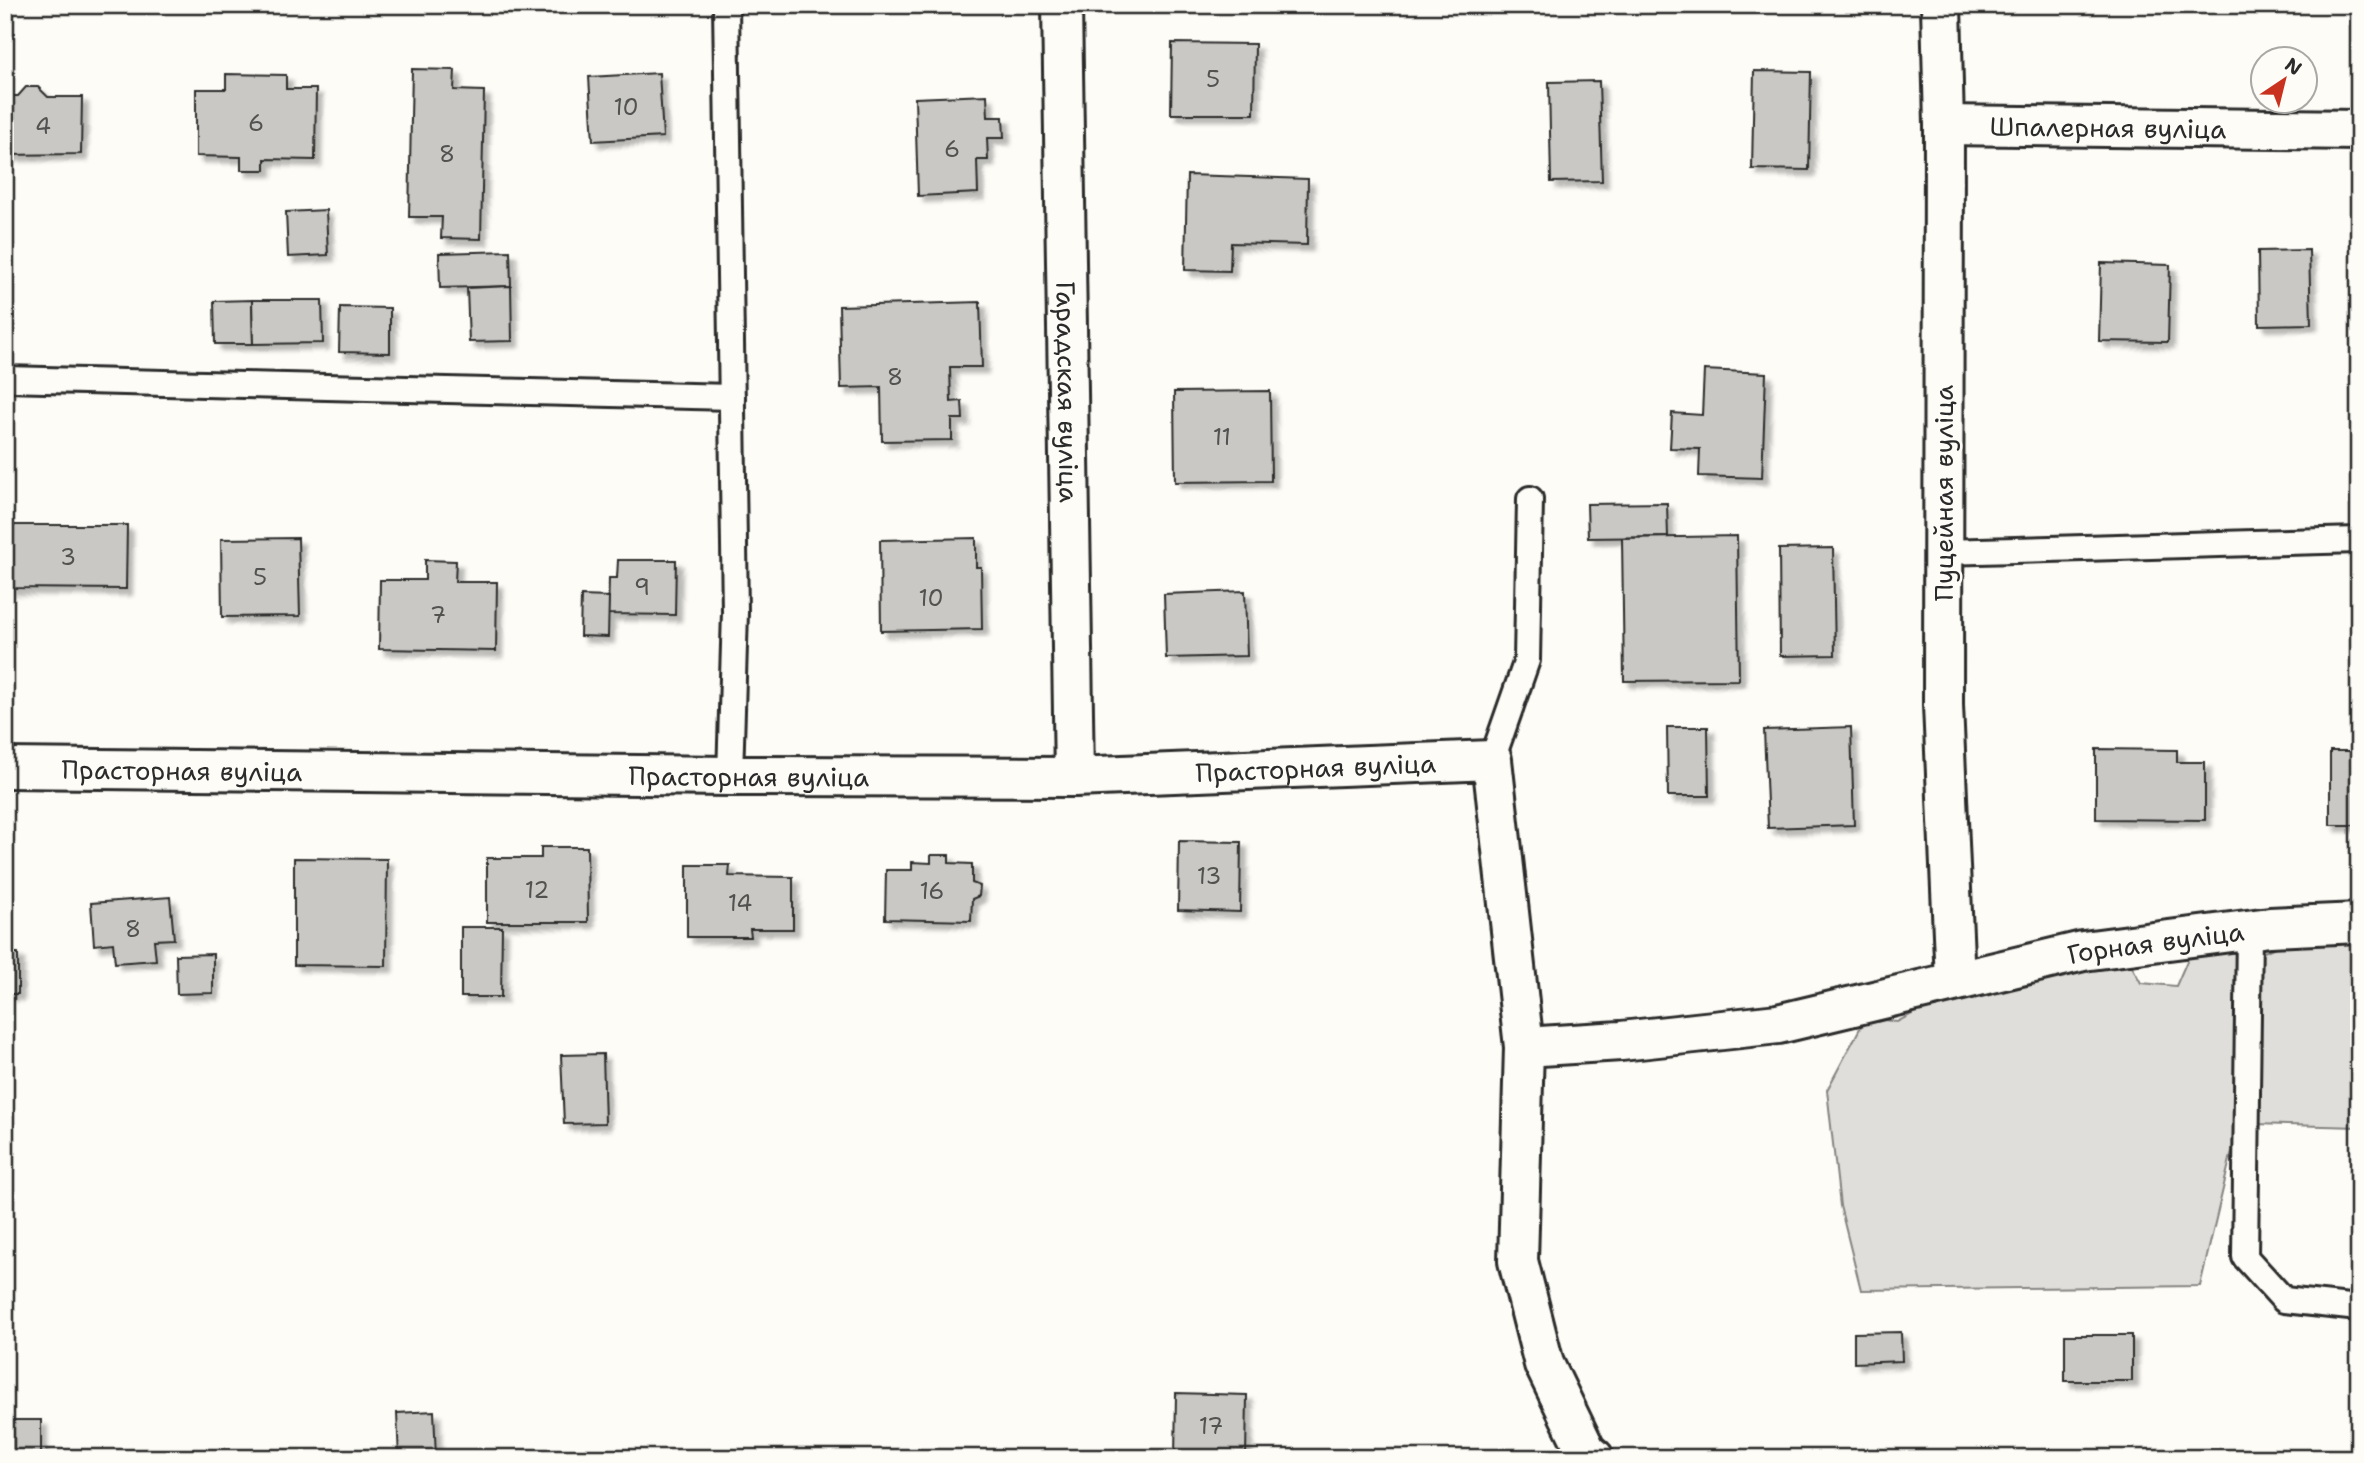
<svg xmlns="http://www.w3.org/2000/svg" width="2364" height="1463" viewBox="0 0 2364 1463" font-family="'Shantell Sans',sans-serif">
  <style>
    .green { fill: #dfdeda; stroke: #858482; stroke-width: 2 }
    .building { fill: #c9c8c4; stroke: #2b2b2b; stroke-width: 2; filter: url(#shadow) }
    .lines { fill: none; stroke-linecap: round; stroke-linejoin: round }
    .service-casing { stroke: #2b2b2b; stroke-width: 30 }
    .minor-casing { stroke: #2b2b2b; stroke-width: 44 }
    .service { stroke: #fdfcf7; stroke-width: 24 }
    .minor { stroke: #fdfcf7; stroke-width: 38 }
    .labels { text-anchor: middle; dominant-baseline: central; stroke-width: 5; stroke-linejoin: round; paint-order: stroke }
    .number-label { font-size: 23px; fill: #525251 }
    .street-label { font-size: 26px; fill: #2b2b2b; stroke: #fdfcf7 }
  </style>
  <defs>
    <filter id="shadow"><feDropShadow dx="6" dy="6" stdDeviation="2" flood-color="#0004"/></filter>
  </defs>
  <rect width="100%" height="100%" fill="#fdfcf7"/>
  <filter id="ink" filterUnits="userSpaceOnUse"><feTurbulence type="fractalNoise" baseFrequency=".0143" numOctaves="2"/><feDisplacementMap in="SourceGraphic" scale="14" xChannelSelector="R" yChannelSelector="G"/><feConvolveMatrix kernelMatrix="1 2 1 2 8 2 1 2 1" color-interpolation-filters="sRGB"/></filter>
  <g filter="url(#ink)">
    <!-- green -->
    <g class="green">
      <polygon points="2359,938 2359,1127 2255,1124 2257,955 2287,942"/>
      <polygon points="2238,940 2241,1113 2200,1286 1861,1290 1840,1206 1827,1090 1866,1017 1897,1022 1942,998 2123,950 2141,983 2176,986 2193,947"/>
    </g>
    <!-- building -->
    <g class="building">
      <polygon points="1172,43 1255,44 1254,114 1171,114"/>
      <polygon points="412,69 455,70 454,90 484,91 481,239 441,238 442,217 409,217"/>
      <polygon points="1754,71 1811,72 1809,170 1752,169"/>
      <polygon points="659,73 663,137 593,141 589,77"/>
      <polygon points="226,74 286,75 286,89 316,89 315,160 265,159 265,170 241,170 241,157 196,156 196,89 226,89"/>
      <polygon points="1599,81 1602,181 1551,182 1549,82"/>
      <polygon points="26,87 38,87 48,97 82,97 81,154 5,155 5,96 18,96"/>
      <polygon points="987,95 988,117 1003,117 1004,138 987,138 988,160 977,160 978,193 918,196 915,98"/>
      <polygon points="1187,175 1308,179 1307,245 1231,243 1230,271 1185,270"/>
      <polygon points="326,210 328,255 288,257 286,212"/>
      <polygon points="2309,250 2311,324 2259,325 2258,251"/>
      <polygon points="510,251 511,286 440,288 439,253"/>
      <polygon points="2101,263 2170,265 2168,342 2099,341"/>
      <polygon points="511,286 512,341 469,342 467,288"/>
      <polygon points="252,300 253,344 215,344 214,301"/>
      <polygon points="252,300 322,300 323,343 253,344"/>
      <polygon points="980,302 982,367 950,367 951,402 962,401 963,419 952,419 952,440 882,441 881,387 841,388 839,306"/>
      <polygon points="340,307 390,308 390,353 339,352"/>
      <polygon points="1704,370 1766,373 1762,478 1699,476 1700,449 1670,448 1672,413 1702,415"/>
      <polygon points="1270,391 1271,481 1175,482 1174,392"/>
      <polygon points="1667,503 1668,537 1588,538 1587,504"/>
      <polygon points="10,525 127,525 126,589 9,588"/>
      <polygon points="1737,536 1739,680 1624,681 1622,538"/>
      <polygon points="298,538 300,616 222,617 221,539"/>
      <polygon points="976,538 976,567 981,567 982,629 881,631 880,540"/>
      <polygon points="1833,548 1835,655 1780,656 1779,549"/>
      <polygon points="425,560 456,561 455,582 497,582 496,651 379,649 380,580 425,580"/>
      <polygon points="618,560 676,560 675,615 608,614 609,578 617,578"/>
      <polygon points="1245,591 1247,656 1166,658 1164,594"/>
      <polygon points="581,596 609,597 608,637 580,636"/>
      <polygon points="1667,727 1708,727 1709,796 1668,796"/>
      <polygon points="1851,727 1854,825 1768,828 1764,730"/>
      <polygon points="2096,749 2177,750 2177,762 2205,762 2205,820 2096,819"/>
      <rect x="2330" y="751" width="29" height="74"/>
      <polygon points="1179,841 1241,842 1240,912 1178,910"/>
      <polygon points="541,847 587,847 588,922 487,922 487,858 541,858"/>
      <polygon points="931,855 949,855 949,863 972,864 972,883 980,886 979,896 972,899 971,921 885,919 886,870 912,870 912,862 931,863"/>
      <polygon points="294,858 387,859 386,966 294,965"/>
      <polygon points="687,865 730,865 729,876 793,877 793,929 750,929 751,937 687,937"/>
      <polygon points="170,897 174,939 154,940 156,960 115,963 113,943 94,945 91,903"/>
      <polygon points="461,927 502,927 501,997 461,997"/>
      <rect x="5" y="953" width="13" height="41"/>
      <polygon points="213,954 213,993 177,994 176,955"/>
      <polygon points="603,1054 605,1123 564,1124 561,1055"/>
      <polygon points="1901,1332 1902,1361 1854,1363 1854,1333"/>
      <rect x="2065" y="1335" width="67" height="46"/>
      <polygon points="1176,1393 1247,1395 1246,1458 1175,1458"/>
      <polygon points="434,1411 436,1458 399,1458 397,1413"/>
      <rect x="5" y="1420" width="36" height="38"/>
    </g>
    <g class="lines">
      <defs>
        <g id="service">
          <polyline points="726,5 735,612 730,776"/>
          <polyline points="5,379 732,397"/>
          <polyline points="1943,552 2359,540"/>
          <polyline points="1492,760 1527,660 1530,499"/>
          <polyline points="2249,930 2245,1257 2284,1300 2359,1308"/>
        </g>
        <g id="minor">
          <path id="s1" d="M 1062,5 L 1074,777"/>
          <polyline points="1941,5 1944,125 1943,705 1955,981"/>
          <path id="s2" d="M 1944,125 L 2359,130"/>
          <path id="s3" d="M 5,768 L 730,776 L 1074,777 L 1492,760 L 1524,1047 L 1621,1041 L 1778,1024 L 2083,951 L 2270,927 L 2359,923"/>
          <polyline points="1524,1047 1518,1261 1544,1364 1586,1451 1594,1458"/>
        </g>
      </defs>
      <!-- service casing -->
      <use href="#service" class="service-casing"/>
      <!-- minor casing -->
      <use href="#minor" class="minor-casing"/>
      <!-- service -->
      <use href="#service" class="service"/>
      <!-- minor -->
      <use href="#minor" class="minor"/>
    </g>
  </g>
  <g class="labels">
    <!-- number labels -->
    <g class="number-label">
      <text x="1213" y="79">5</text>
      <text x="626" y="107">10</text>
      <text x="256" y="123">6</text>
      <text x="43" y="126">4</text>
      <text x="952" y="149">6</text>
      <text x="447" y="154">8</text>
      <text x="895" y="377">8</text>
      <text x="1222" y="437">11</text>
      <text x="68" y="557">3</text>
      <text x="260" y="577">5</text>
      <text x="642" y="587">9</text>
      <text x="931" y="598">10</text>
      <text x="438" y="615">7</text>
      <text x="1209" y="876">13</text>
      <text x="537" y="890">12</text>
      <text x="932" y="891">16</text>
      <text x="740" y="903">14</text>
      <text x="133" y="929">8</text>
      <text x="1211" y="1426">17</text>
    </g>
    <!-- street labels -->
    <g class="street-label">
      <text stroke="none"><textPath href="#s2" startOffset="164">Шпалерная вуліца</textPath></text>
      <text stroke="none"><textPath href="#s1" startOffset="387">Гарадская вуліца</textPath></text>
      <text transform="translate(1943 493) rotate(-90)">Пуцейная вуліца</text>
      <text stroke="none"><textPath href="#s3" startOffset="1311">Прасторная вуліца</textPath></text>
      <text stroke="none"><textPath href="#s3" startOffset="177">Прасторная вуліца</textPath></text>
      <text stroke="none"><textPath href="#s3" startOffset="744">Прасторная вуліца</textPath></text>
      <text stroke="none"><textPath href="#s3" startOffset="2418">Горная вуліца</textPath></text>
    </g>
  </g>
  <!-- margin -->
  <rect width="2364" height="1463" fill="none" stroke="#fdfcf7" stroke-width="28"/>
  <rect x="14" y="14" width="2336" height="1435" fill="none" stroke="#2b2b2b" stroke-width="2.5" filter="url(#ink)"/>
  <!-- north arrow -->
  <g transform="translate(2284 80) rotate(35)"><circle r="33" fill="#fdfcf7" stroke="#a9a8a5" stroke-width="2"/>
  <path d="M0-5L12 26L0 18L-12 26Z" fill="#c8321e"/>
  <text y="-10" font-size="19" font-weight="bold" text-anchor="middle" fill="#2b2b2b">N</text>
  </g>
</svg>
